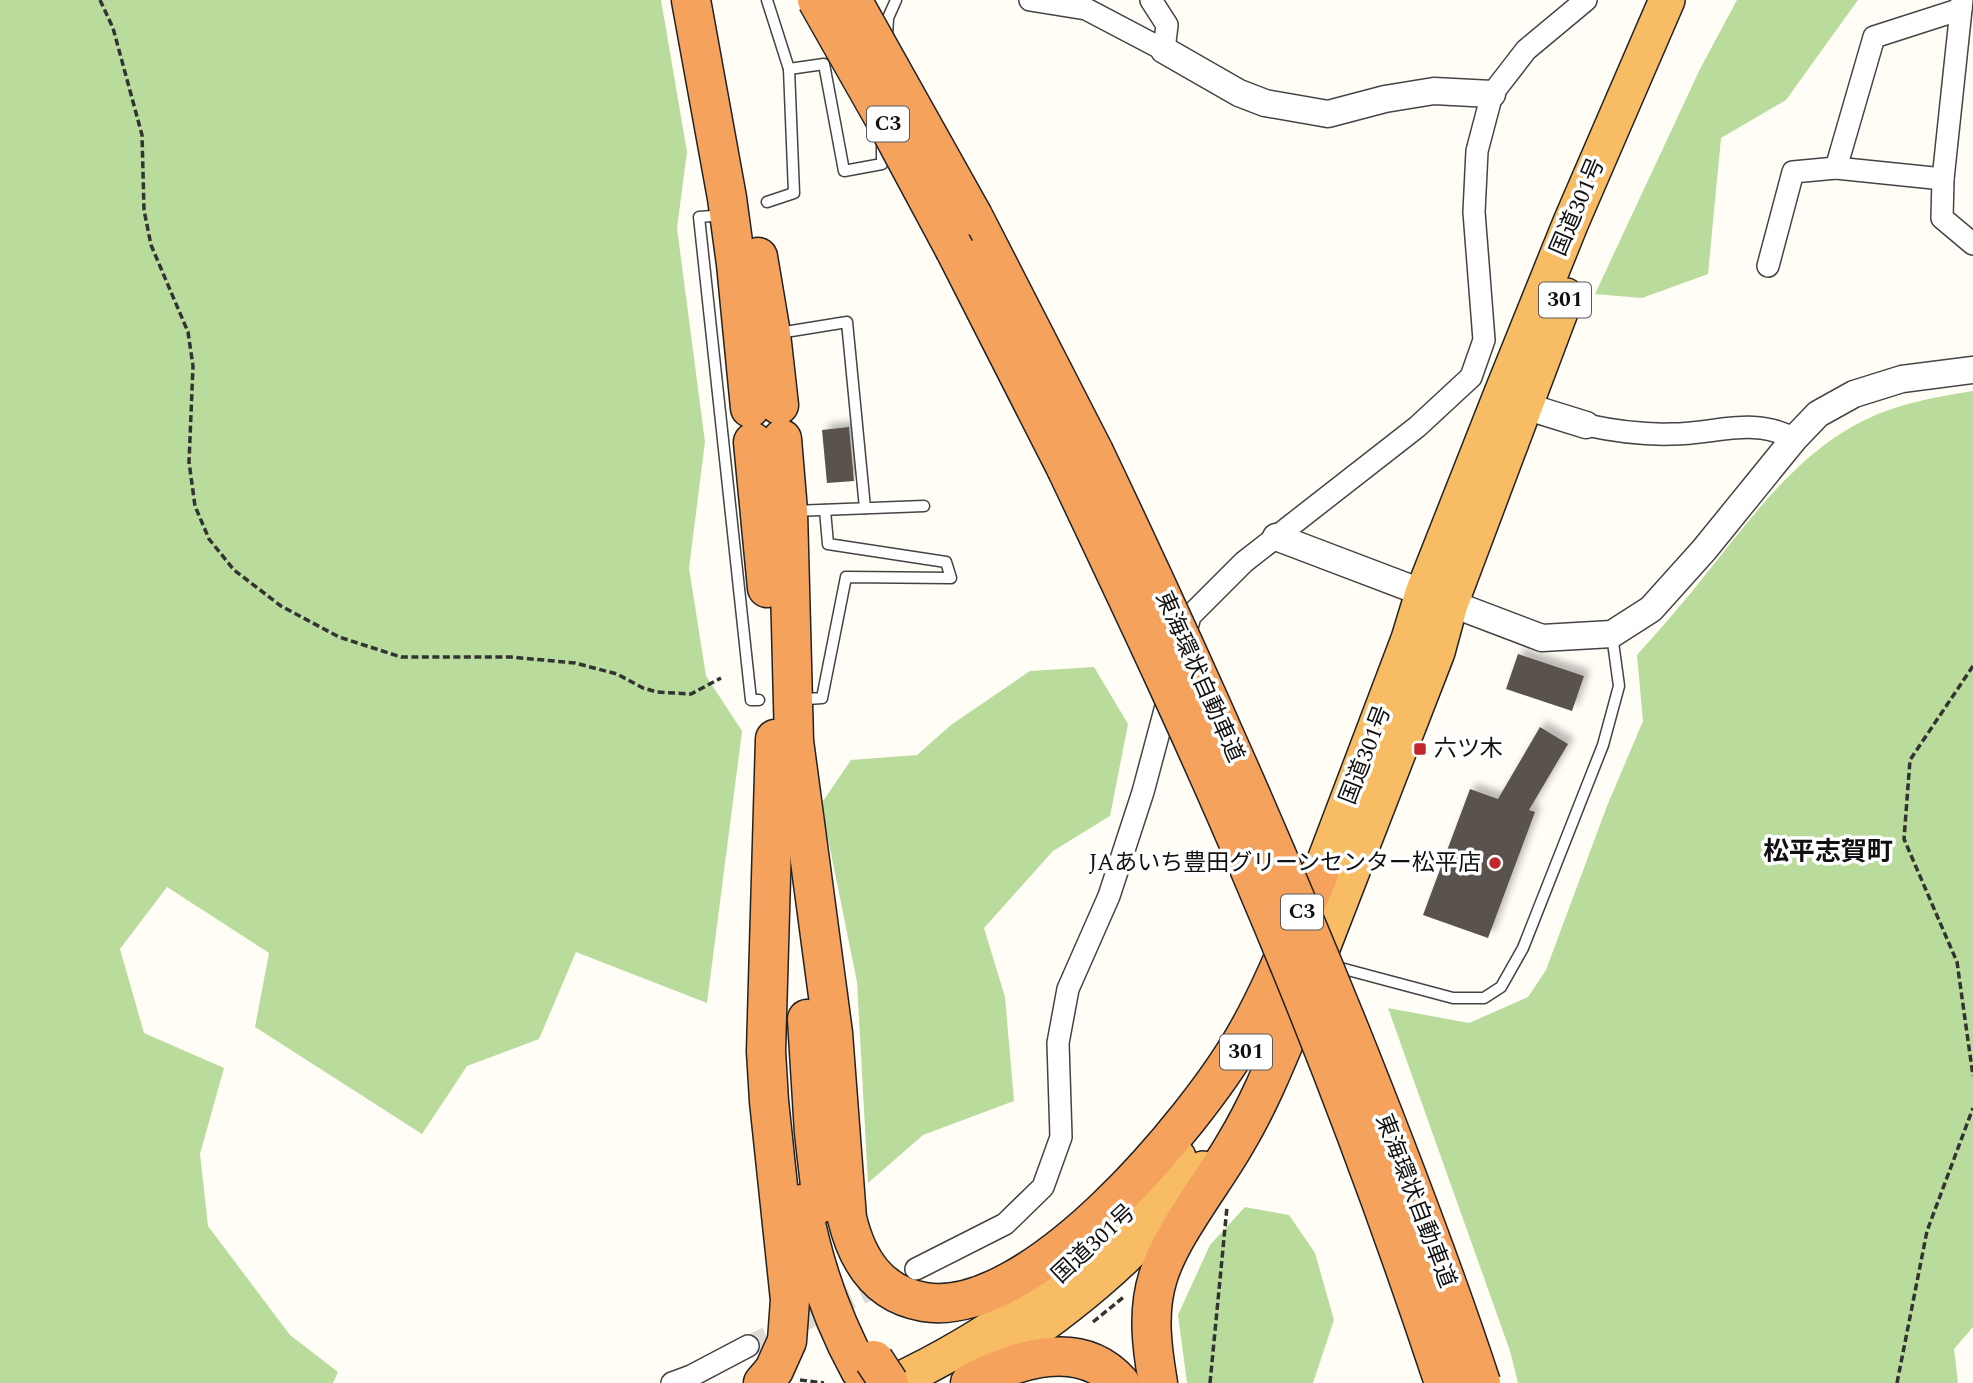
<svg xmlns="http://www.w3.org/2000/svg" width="1973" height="1383" viewBox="0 0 1973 1383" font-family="Spectral,'Noto Sans JP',serif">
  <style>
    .forest { fill: #b9dc9c }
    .building { fill: #5a524d; filter: url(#shadow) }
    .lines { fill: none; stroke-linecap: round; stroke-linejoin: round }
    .minor-tunnel { stroke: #dbdad3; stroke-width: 21; stroke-dasharray: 21 10; stroke-linecap: butt }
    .service-casing { stroke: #444; stroke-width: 13 }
    .minor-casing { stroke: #444; stroke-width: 24 }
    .tertiary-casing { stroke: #444; stroke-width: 29 }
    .trunk-casing { stroke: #222; stroke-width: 38 }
    .motorway-casing { stroke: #222; stroke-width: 41 }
    .path { stroke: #333; stroke-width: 3.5; stroke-dasharray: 7 3.5; stroke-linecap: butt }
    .service { stroke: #fff; stroke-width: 10 }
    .minor { stroke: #fff; stroke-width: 21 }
    .tertiary { stroke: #fff; stroke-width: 26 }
    .trunk { stroke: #f7bc64; stroke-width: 35 }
    .motorway { stroke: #f5a25d; stroke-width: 38 }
    .motorway-bridge-casing { stroke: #222; stroke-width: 41; stroke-linecap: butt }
    .motorway-bridge { stroke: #f5a25d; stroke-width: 38 }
    .poi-dot { fill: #c4262e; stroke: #fff; stroke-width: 2.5 }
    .labels { text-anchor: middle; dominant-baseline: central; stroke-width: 7; stroke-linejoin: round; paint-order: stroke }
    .shield { fill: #fff; stroke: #585858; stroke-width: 2 }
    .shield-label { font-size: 21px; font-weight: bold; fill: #111 }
    .street-label { font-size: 23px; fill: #111; stroke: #fff }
    .poi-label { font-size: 23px; fill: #111; stroke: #fff; text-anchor: start }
    .quarter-label { font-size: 26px; font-weight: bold; fill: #111; stroke: #fff }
  </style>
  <defs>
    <filter id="shadow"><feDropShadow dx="6" dy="-6" stdDeviation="3.5" flood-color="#0004"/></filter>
  </defs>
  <rect width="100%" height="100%" fill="#fffdf5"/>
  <!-- forest -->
  <g class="forest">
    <polygon points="0,0 661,0 687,152 677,228 705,442 689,568 706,676 742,731 707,1003 576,952 539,1039 467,1066 422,1134 255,1027 269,953 167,887 120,949 144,1033 224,1068 200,1154 208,1226 290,1335 338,1372 333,1383 0,1383"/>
    <polygon points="1737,0 1858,0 1786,100 1721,138 1708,274 1642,298 1595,294 1700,69"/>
    <path d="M 1973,391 L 1973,1327 L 1954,1349 L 1958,1383 L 1518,1383 L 1510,1351 L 1388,1008 L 1469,1023 L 1528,997 L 1546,970 L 1607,806 L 1643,721 L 1637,655 C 1661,628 1684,602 1706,574 C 1752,517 1798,452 1865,420 C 1899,403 1936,397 1973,391 Z"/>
    <polygon points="1094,667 1128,724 1110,816 1053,851 984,928 1005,997 1014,1101 923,1135 868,1183 857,982 821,804 851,760 917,755 951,725 1030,671"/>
    <polygon points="1245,1207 1289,1215 1315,1253 1334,1320 1313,1383 1187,1383 1178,1315 1210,1245"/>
  </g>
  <!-- building -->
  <g class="building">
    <polygon points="849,427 854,481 827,483 822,430"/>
    <polygon points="1518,654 1584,676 1572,711 1506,689"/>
    <polygon points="1540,727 1568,744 1529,810 1535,812 1488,938 1423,915 1470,789 1498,799"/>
  </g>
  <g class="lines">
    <!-- minor-tunnel -->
    <polyline class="minor-tunnel" points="748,1346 889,1281"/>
    <defs>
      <g id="service">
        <polyline points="767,0 789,69 794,193 767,202"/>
        <polyline points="887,36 888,18 896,0"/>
        <polyline points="789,69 824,64 844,171 882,164 882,143"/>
        <polyline points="712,216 699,217 751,700 759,700"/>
        <polyline points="779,333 847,322 865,508"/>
        <polyline points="794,511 924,506"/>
        <polyline points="807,699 822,698 846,577 951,578 946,562 828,544 825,510"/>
        <polyline points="1333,966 1453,998 1484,998 1501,987 1523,948 1603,745 1619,686 1612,635"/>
      </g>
      <g id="minor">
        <polyline points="1030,0 1086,9 1164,50 1167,25 1151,0"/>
        <polyline points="1962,0 1943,179 1942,218 1973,244"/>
        <polyline points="1943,179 1836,168 1874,37 1961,9"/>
        <polyline points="1768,266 1793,172 1836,168"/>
        <path d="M 1586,425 C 1614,431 1643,435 1672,434 C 1715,434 1755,416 1794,439"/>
        <polyline points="1184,640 1190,616 1244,562 1417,427 1471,377 1484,340 1474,212 1477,151 1492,94 1526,50 1586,0"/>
        <polyline points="916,1269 1005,1224 1043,1187 1061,1137 1058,1043 1068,989 1109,896 1143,792 1170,691"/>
        <polyline points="672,1383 691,1376 748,1346"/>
      </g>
      <g id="tertiary">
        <polyline points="1164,50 1239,93 1265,103 1328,114 1385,99 1434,91 1492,94"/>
        <polyline points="1525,406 1586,425"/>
        <polyline points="1276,537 1542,638 1612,634 1651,609 1704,550 1794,439 1818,414 1854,394 1902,379 1973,370"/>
      </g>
      <g id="trunk">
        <polyline points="1310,900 1409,639 1423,593 1502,393 1571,222 1667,0"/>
        <polyline points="1312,974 1437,652 1450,604 1566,296"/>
        <path d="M 973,1371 C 1060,1318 1142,1252 1203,1169"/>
        <path d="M 893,1383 C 1002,1332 1106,1255 1178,1157"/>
      </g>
      <g id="motorway">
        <polyline points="691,0 727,198 736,264 750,408"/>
        <polyline points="973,216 1094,452"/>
        <polyline points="955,250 1066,468"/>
        <polyline points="758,257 771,334 779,405"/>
        <path d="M 782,439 L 788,511 L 794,741 L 833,1033 L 847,1218 C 857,1260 878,1294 924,1302 C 1032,1320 1195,1122 1244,1038 C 1274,987 1295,929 1319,874"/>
        <polyline points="753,442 767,588"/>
        <polyline points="807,1019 814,1133 822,1203"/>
        <path d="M 802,1204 C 813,1264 831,1317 860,1370"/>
        <polyline points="763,1383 774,1370 787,1341 790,1300 769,1101 766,1051 775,739"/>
        <path d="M 970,1383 C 1016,1360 1080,1337 1120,1383"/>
        <path d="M 1158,1383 C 1152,1348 1147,1312 1158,1277 C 1171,1235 1212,1184 1235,1144 C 1261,1101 1279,1054 1298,1009"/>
      </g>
    </defs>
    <!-- service casing -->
    <use href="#service" class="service-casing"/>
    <!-- minor casing -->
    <use href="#minor" class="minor-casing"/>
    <!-- tertiary casing -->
    <use href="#tertiary" class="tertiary-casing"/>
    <!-- trunk casing -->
    <use href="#trunk" class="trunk-casing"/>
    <!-- motorway casing -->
    <use href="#motorway" class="motorway-casing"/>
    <!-- path -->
    <g class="path">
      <polyline points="100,0 113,28 142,135 144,210 151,245 188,332 193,366 189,462 195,506 209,539 234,570 281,606 339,637 401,657 511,657 575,663 617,674 643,688 657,692 691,694 721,678"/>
      <polyline points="1973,666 1910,760 1904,839 1957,962 1973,1076"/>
      <polyline points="1093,1322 1125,1296"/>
      <polyline points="800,1380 824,1383"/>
      <polyline points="1210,1383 1227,1207"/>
      <polyline points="1897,1383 1927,1231 1973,1108"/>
    </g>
    <!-- service -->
    <use href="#service" class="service"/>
    <!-- minor -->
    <use href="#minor" class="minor"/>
    <!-- tertiary -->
    <use href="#tertiary" class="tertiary"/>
    <!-- trunk -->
    <use href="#trunk" class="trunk"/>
    <!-- motorway -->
    <use href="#motorway" class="motorway"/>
    <defs>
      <g id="motorway-bridge">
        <polyline points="817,0 888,125 955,250"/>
        <polyline points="852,0 973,216"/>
        <path d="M 1094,452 C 1189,651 1278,851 1360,1056 C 1403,1164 1445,1273 1481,1383"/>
        <path d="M 1066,468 C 1131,605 1196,742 1255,882 C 1325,1046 1388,1214 1444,1383"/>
        <polyline points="874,1360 889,1383"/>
      </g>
    </defs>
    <!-- motorway-bridge casing -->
    <use href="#motorway-bridge" class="motorway-bridge-casing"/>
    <!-- motorway-bridge -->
    <use href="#motorway-bridge" class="motorway-bridge"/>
  </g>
  <!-- markers -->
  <g class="poi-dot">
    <rect x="1413" y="742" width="14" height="14" rx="3.5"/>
    <circle cx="1495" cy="863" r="7"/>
  </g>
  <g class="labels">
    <!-- shield labels -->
    <g class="shield">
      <rect x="867" y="106.5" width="42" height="35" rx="5"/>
      <rect x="1539" y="282.5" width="52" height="35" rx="5"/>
      <rect x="1281" y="894.5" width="42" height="35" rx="5"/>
      <rect x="1220" y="1034.5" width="52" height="35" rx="5"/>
    </g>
    <g class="shield-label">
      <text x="888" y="124">C3</text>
      <text x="1565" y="300">301</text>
      <text x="1302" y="912">C3</text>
      <text x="1246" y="1052">301</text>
    </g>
    <!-- street labels -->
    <g class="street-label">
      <text transform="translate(1578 207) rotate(-67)">国道301号</text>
      <text transform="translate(1199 677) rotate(66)">東海環状自動車道</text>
      <text transform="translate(1366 755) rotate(-69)">国道301号</text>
      <text transform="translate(1415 1201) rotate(69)">東海環状自動車道</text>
      <text transform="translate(1094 1244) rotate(-43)">国道301号</text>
    </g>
    <!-- poi labels -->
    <g class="poi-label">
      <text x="1434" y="749">六ツ木</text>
      <text x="1481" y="863" text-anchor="end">JAあいち豊田グリーンセンター松平店</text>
    </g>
    <!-- quarter labels -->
    <g class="quarter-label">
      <text x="1828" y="852">松平志賀町</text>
    </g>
  </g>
</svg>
